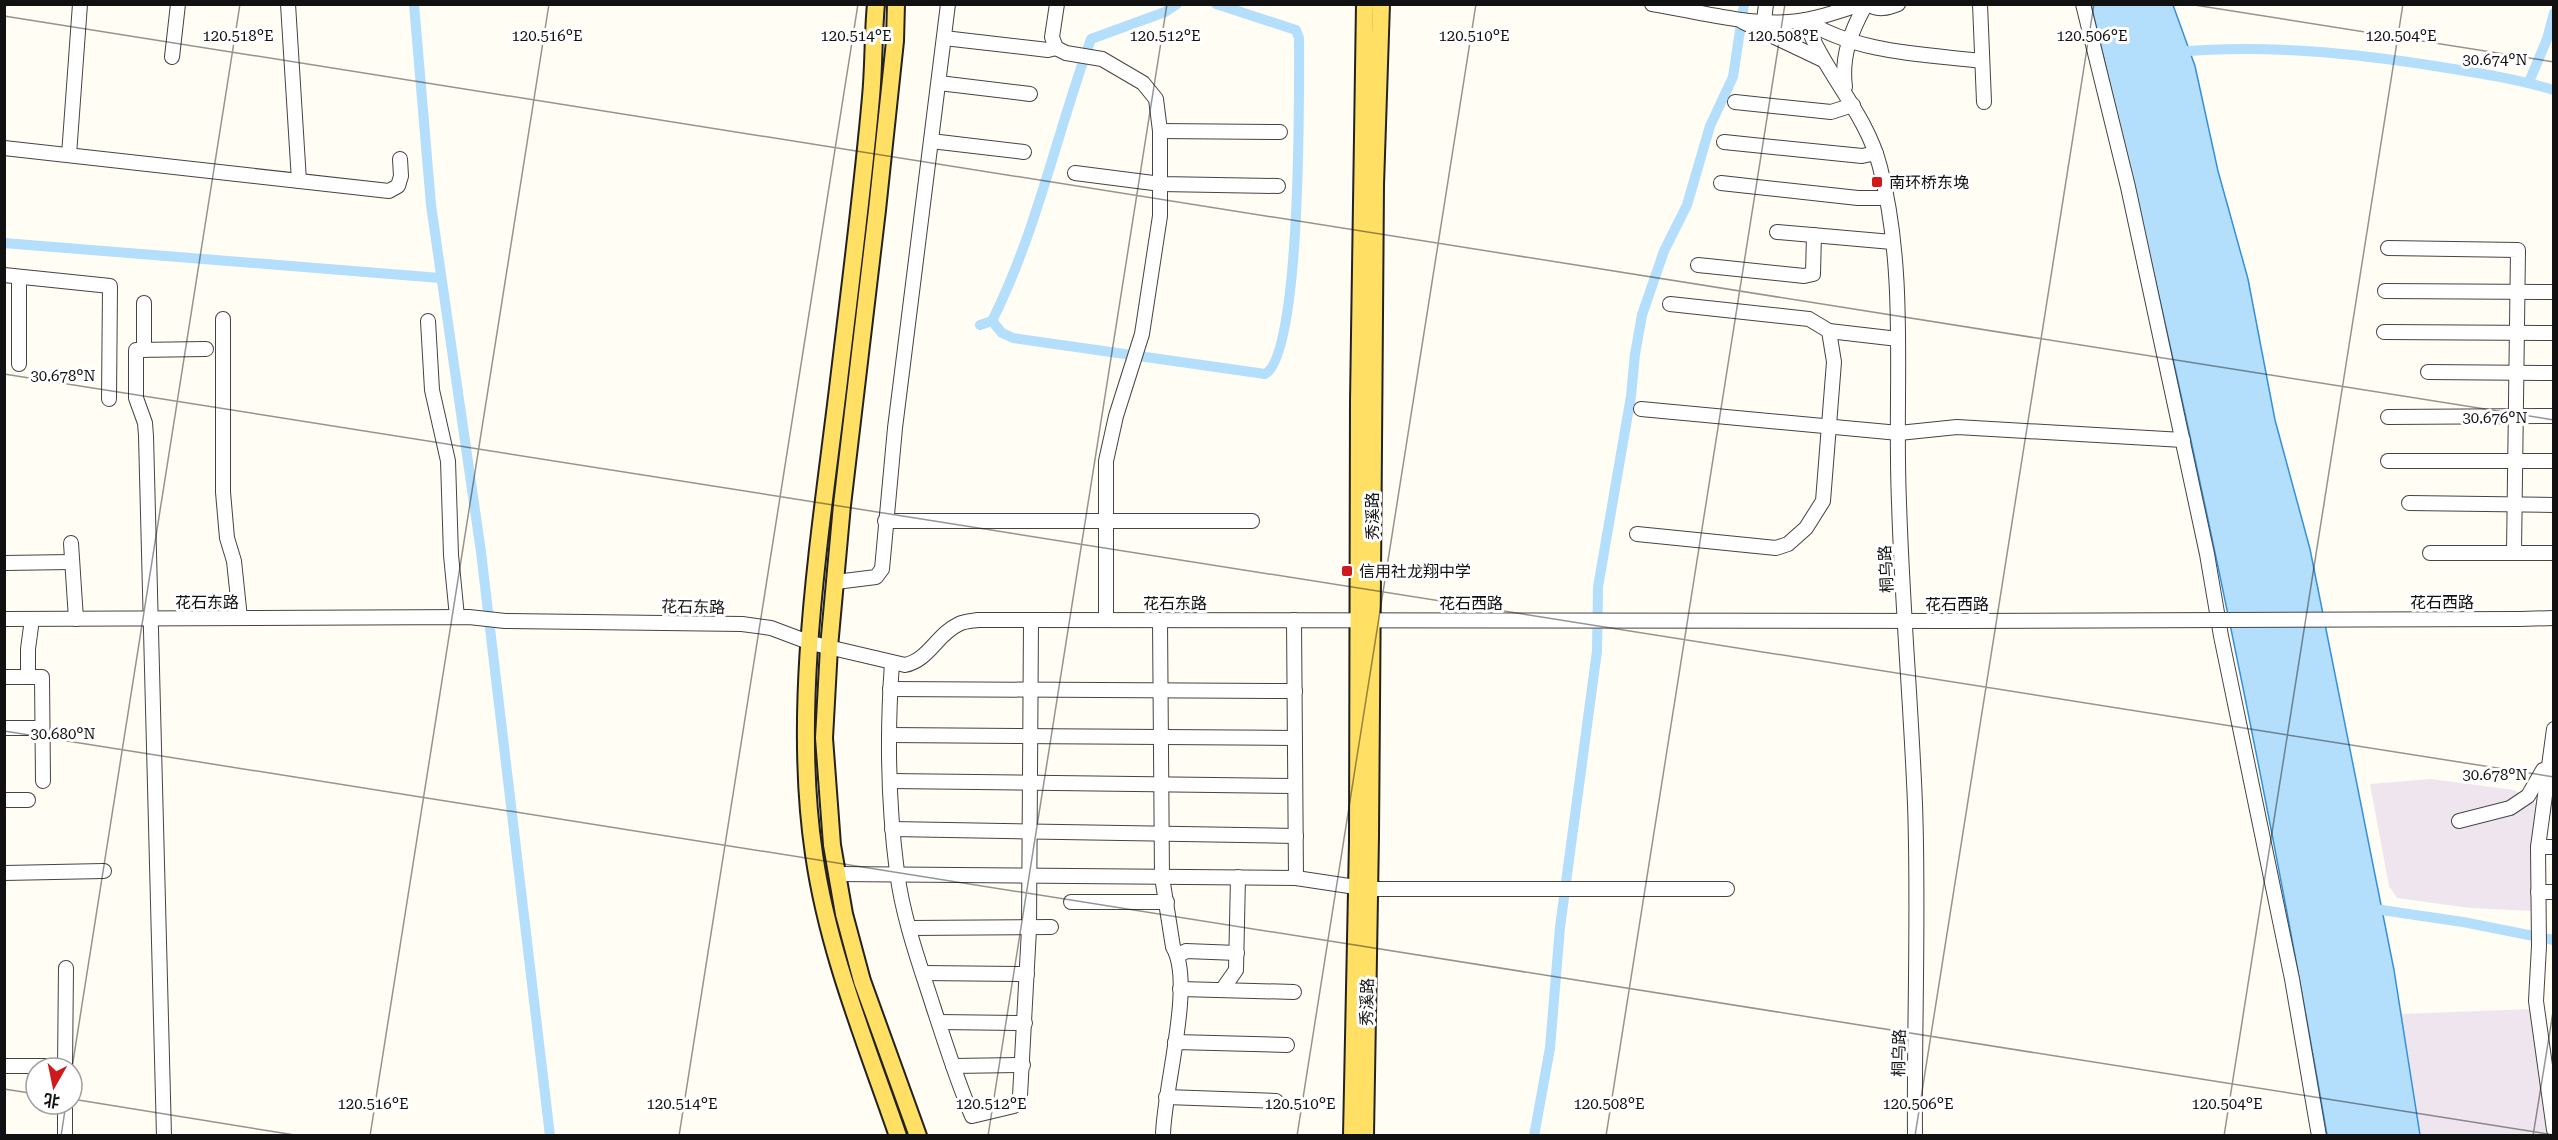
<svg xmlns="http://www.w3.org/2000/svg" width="2558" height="1140" viewBox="0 0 2558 1140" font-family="'Roboto Serif','Noto Sans SC',serif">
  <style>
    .industrial { fill: #efe5ef }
    .water { fill: #b3defc; stroke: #3391db; stroke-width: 1.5 }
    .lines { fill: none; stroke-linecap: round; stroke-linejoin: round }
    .canal { stroke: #b3defc; stroke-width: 10 }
    .minor-casing { stroke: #444; stroke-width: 16 }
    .major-casing { stroke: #222; stroke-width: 20 }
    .minor { stroke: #fff; stroke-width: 14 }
    .major { stroke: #ffdf64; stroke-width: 16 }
    .minor-bridge-casing { stroke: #444; stroke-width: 16; stroke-linecap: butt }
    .minor-bridge { stroke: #fff; stroke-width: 14 }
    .ticks { fill: none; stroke: #111; stroke-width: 1.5; stroke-opacity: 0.45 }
    .poi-dot { fill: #d0191b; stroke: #fff; stroke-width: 2 }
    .labels { text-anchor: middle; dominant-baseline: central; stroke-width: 6; stroke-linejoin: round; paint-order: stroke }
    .poi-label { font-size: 16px; fill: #111; stroke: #fff; text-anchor: start }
    .street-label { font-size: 16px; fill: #111; stroke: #fff }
    .ticks-label { font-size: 15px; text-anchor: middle; fill: #111; stroke: #fff; stroke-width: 6; stroke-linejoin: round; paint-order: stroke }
  </style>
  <rect width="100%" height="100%" fill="#fffdf4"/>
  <!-- industrial -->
  <g class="industrial">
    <polygon points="2431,779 2514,790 2537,804 2532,848 2533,911 2470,908 2397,898 2389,886 2370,784"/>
    <polygon points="2533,1009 2550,1135 2420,1135 2400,1014"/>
  </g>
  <!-- water -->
  <path class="water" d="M 2091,5 L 2173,5 L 2195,66 L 2218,171 L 2248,279 L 2275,420 L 2310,549 L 2394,970 L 2420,1135 L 2327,1135 C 2262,756 2181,379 2091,5 Z"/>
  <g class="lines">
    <!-- canal -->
    <g class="canal">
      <polyline points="414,4 431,205 481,552 550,1136"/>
      <path d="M 2176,52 C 2264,44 2354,53 2441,67 C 2479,73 2517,79 2554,90"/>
      <polyline points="2529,82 2547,39 2554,13"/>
      <polyline points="4,243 440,278"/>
      <path d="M 992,321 L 1002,333 L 1013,338 L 1265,374 C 1302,356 1299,86 1299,38 L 1296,30 L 1216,4"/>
      <path d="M 980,325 L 992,321 C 1037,231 1057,132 1091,39 L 1165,12 L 1177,4"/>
      <polyline points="2368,908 2463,922 2554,940"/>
      <polyline points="1534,1136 1550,1048 1560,927 1597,651 1598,587 1631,396 1635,354 1642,315 1664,251 1687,205 1710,126 1733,77 1744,4"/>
    </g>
    <defs>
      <g id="minor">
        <polyline points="288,4 299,181"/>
        <polyline points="1057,4 1052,37 1056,48 1066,53 1102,59 1143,83 1156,99 1160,131 1160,216 1142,334 1116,416 1106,461 1106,620"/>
        <path d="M 1652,4 C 1695,11 1746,25 1789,22 C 1814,20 1837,12 1861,4"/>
        <path d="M 1869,4 C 1877,11 1888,8 1898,4"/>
        <polyline points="1980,4 1984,102"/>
        <polyline points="2083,4 2128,187 2207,554 2221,636 2292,979 2319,1136"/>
        <path d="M 1805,20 C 1823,72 1866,112 1880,167 C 1908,276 1894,391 1899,502 C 1902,603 1911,704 1915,804 C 1919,915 1914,1025 1915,1136"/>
        <path d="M 1805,20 C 1856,53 1922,54 1982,61"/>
        <polyline points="1764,21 1766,4"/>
        <polyline points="1743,22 1823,60"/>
        <polyline points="944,38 1048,50 1056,48"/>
        <polyline points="172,57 178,4"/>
        <polyline points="939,83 1030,94"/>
        <path d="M 1845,87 C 1841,56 1851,31 1866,4"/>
        <polyline points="1735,102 1831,112 1853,105"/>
        <polyline points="1160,131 1280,132"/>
        <polyline points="931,141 1024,152"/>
        <polyline points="1724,142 1862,156 1876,153"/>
        <polyline points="4,148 389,191 398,186 401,176 400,159"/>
        <polyline points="69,155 80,4"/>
        <polyline points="1075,173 1161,184 1278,186"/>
        <polyline points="1721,183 1858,198 1886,198"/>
        <polyline points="1777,232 1892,242"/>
        <polyline points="2388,248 2518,250 2514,553"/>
        <polyline points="1698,265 1804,276 1813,274 1814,235"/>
        <polyline points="4,275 110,286 109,399"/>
        <polyline points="19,277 19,364"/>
        <polyline points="2385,291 2554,292"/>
        <polyline points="144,303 144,350"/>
        <polyline points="223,319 223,492 227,538 234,561 240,618"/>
        <polyline points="428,321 432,390 448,461 451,555 457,617"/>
        <polyline points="1829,331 1898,339"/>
        <polyline points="2384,332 2554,333"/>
        <polyline points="2428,372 2554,373"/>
        <polyline points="1641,409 1899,433 1957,427 2183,440"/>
        <polyline points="2388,417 2554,416"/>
        <polyline points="2388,461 2554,461"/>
        <polyline points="2409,503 2554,505"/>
        <polyline points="885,521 1252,521"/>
        <polyline points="1637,534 1776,548 1788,544 1806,528 1823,501 1834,362 1829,331 1809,319 1670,304"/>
        <polyline points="71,543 76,619"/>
        <polyline points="2430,553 2554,553"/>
        <polyline points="4,563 71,562"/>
        <polyline points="836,582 876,577 882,569 895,428 948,4"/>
        <path d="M 4,619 L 469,617 L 505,621 L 742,624 L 771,628 L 811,643 L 905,665 C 929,660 937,634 959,624 C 965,621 972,621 978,620 L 1959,621"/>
        <polyline points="2520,619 2554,618"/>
        <path d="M 1160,620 L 1162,877 L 1173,947 C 1195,983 1163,1091 1163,1136"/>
        <polyline points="1294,620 1296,878"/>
        <path d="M 892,663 C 887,732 888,803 897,872 C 903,919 920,965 934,1009 C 946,1045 957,1081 972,1116 L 1014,1106 L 1020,1096 L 1029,929 L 1031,620"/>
        <polyline points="4,677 42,677 43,781"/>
        <polyline points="28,677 28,649 32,619"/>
        <polyline points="890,689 1295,691"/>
        <polyline points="4,728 42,728"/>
        <polyline points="2554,729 2538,847 2539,946 2536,1001 2554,1130"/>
        <polyline points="889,735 1295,738"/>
        <polyline points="890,781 1295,786"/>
        <polyline points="4,800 28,800"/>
        <polyline points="2459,821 2510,808 2528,796 2543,770"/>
        <polyline points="892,829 1296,836"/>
        <polyline points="2538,847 2554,847"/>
        <polyline points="4,873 104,871"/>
        <polyline points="837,874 1296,878 1369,889 1727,889"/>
        <polyline points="2538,892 2554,892"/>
        <polyline points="1071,902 1167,902"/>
        <polyline points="909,928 1051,927"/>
        <polyline points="1178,956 1186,951 1237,953"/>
        <polyline points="923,973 1027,974"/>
        <polyline points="1180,989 1294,992"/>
        <polyline points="1222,990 1236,970 1238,877"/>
        <polyline points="939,1022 1025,1023"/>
        <polyline points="1175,1042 1287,1045"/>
        <polyline points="4,1066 65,1066"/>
        <polyline points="953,1066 1023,1065"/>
        <polyline points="65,1068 66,968"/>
        <polyline points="1166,1097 1276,1101"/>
        <polyline points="65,1136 65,1104"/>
        <polyline points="164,1136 146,436 145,423 136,398 136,350 206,349"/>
      </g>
      <g id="major">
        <path d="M 876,4 C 873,35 874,66 871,97 C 863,188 851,280 840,372 C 822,526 791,700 814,854 C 828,952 866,1043 898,1136"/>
        <polyline points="896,4 895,41 877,210 842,505 829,647 824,738 832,845 844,914 862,981 918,1136"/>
        <polyline points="1352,1136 1358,842 1359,401 1365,4"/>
        <polyline points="1365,1136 1370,836 1375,185 1381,4"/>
      </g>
    </defs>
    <!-- minor casing -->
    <use href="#minor" class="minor-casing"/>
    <!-- major casing -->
    <use href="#major" class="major-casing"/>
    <!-- minor -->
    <use href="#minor" class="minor"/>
    <!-- major -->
    <use href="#major" class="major"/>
    <defs>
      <polyline id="minor-bridge" points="1959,621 2520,619"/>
    </defs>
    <!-- minor-bridge casing -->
    <use href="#minor-bridge" class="minor-bridge-casing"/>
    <!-- minor-bridge -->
    <use href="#minor-bridge" class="minor-bridge"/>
  </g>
  <!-- ticks -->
  <path class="ticks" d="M 2188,4 L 2554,62M 4,16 L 2554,420M 4,374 L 2554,777M 4,731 L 2554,1135M 72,1068 L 240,4M 4,1089 L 36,1094M 72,1099 L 301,1136M 61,1136 L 66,1104M 370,1136 L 549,4M 679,1136 L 858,4M 988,1136 L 1167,4M 1297,1136 L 1476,4M 1606,1136 L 1785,4M 1915,1136 L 2094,4M 2224,1136 L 2403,4M 2533,1136 L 2554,1006"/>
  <!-- markers -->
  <g class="poi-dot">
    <rect x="1871" y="176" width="12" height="12" rx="3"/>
    <rect x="1341" y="565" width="12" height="12" rx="3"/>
  </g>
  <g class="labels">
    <!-- poi labels -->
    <g class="poi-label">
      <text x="1889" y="182">南环桥东堍</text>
      <text x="1359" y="571">信用社龙翔中学</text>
    </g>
    <!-- street labels -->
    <g class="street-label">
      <text transform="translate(1372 516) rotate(-90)">秀溪路</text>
      <text transform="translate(1886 569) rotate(-93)">桐乌路</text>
      <text x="207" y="602">花石东路</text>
      <text x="2442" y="602">花石西路</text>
      <text x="1175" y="603">花石东路</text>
      <text x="1471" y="603">花石西路</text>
      <text x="1957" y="604">花石西路</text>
      <text transform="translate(693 607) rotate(1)">花石东路</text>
      <text transform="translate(1367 1002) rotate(-89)">秀溪路</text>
      <text transform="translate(1899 1053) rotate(-89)">桐乌路</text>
    </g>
  </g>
  <g class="ticks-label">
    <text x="238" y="41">120.518°E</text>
    <text x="547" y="41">120.516°E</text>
    <text x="1165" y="41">120.512°E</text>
    <text x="1474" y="41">120.510°E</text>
    <text x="1783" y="41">120.508°E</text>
    <text x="856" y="41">120.514°E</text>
    <text x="2092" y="41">120.506°E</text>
    <text x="2401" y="41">120.504°E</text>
    <text x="2495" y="65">30.674°N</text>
    <text x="63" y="381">30.678°N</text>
    <text x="2495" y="423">30.676°N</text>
    <text x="63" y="739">30.680°N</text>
    <text x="2495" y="780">30.678°N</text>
    <text x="373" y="1109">120.516°E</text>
    <text x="682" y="1109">120.514°E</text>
    <text x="991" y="1109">120.512°E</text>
    <text x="1300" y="1109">120.510°E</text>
    <text x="1609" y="1109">120.508°E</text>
    <text x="1918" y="1109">120.506°E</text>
    <text x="2227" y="1109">120.504°E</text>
  </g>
  <!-- border -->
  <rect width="2558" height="1140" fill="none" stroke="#111111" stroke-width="12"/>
  <!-- north arrow -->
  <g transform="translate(54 1086) rotate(189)"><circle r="28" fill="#ffffff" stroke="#a0a0a0" stroke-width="1.5"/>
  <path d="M0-4.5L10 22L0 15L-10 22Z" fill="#d0191b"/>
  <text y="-9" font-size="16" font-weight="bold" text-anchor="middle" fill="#111111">北</text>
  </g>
</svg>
